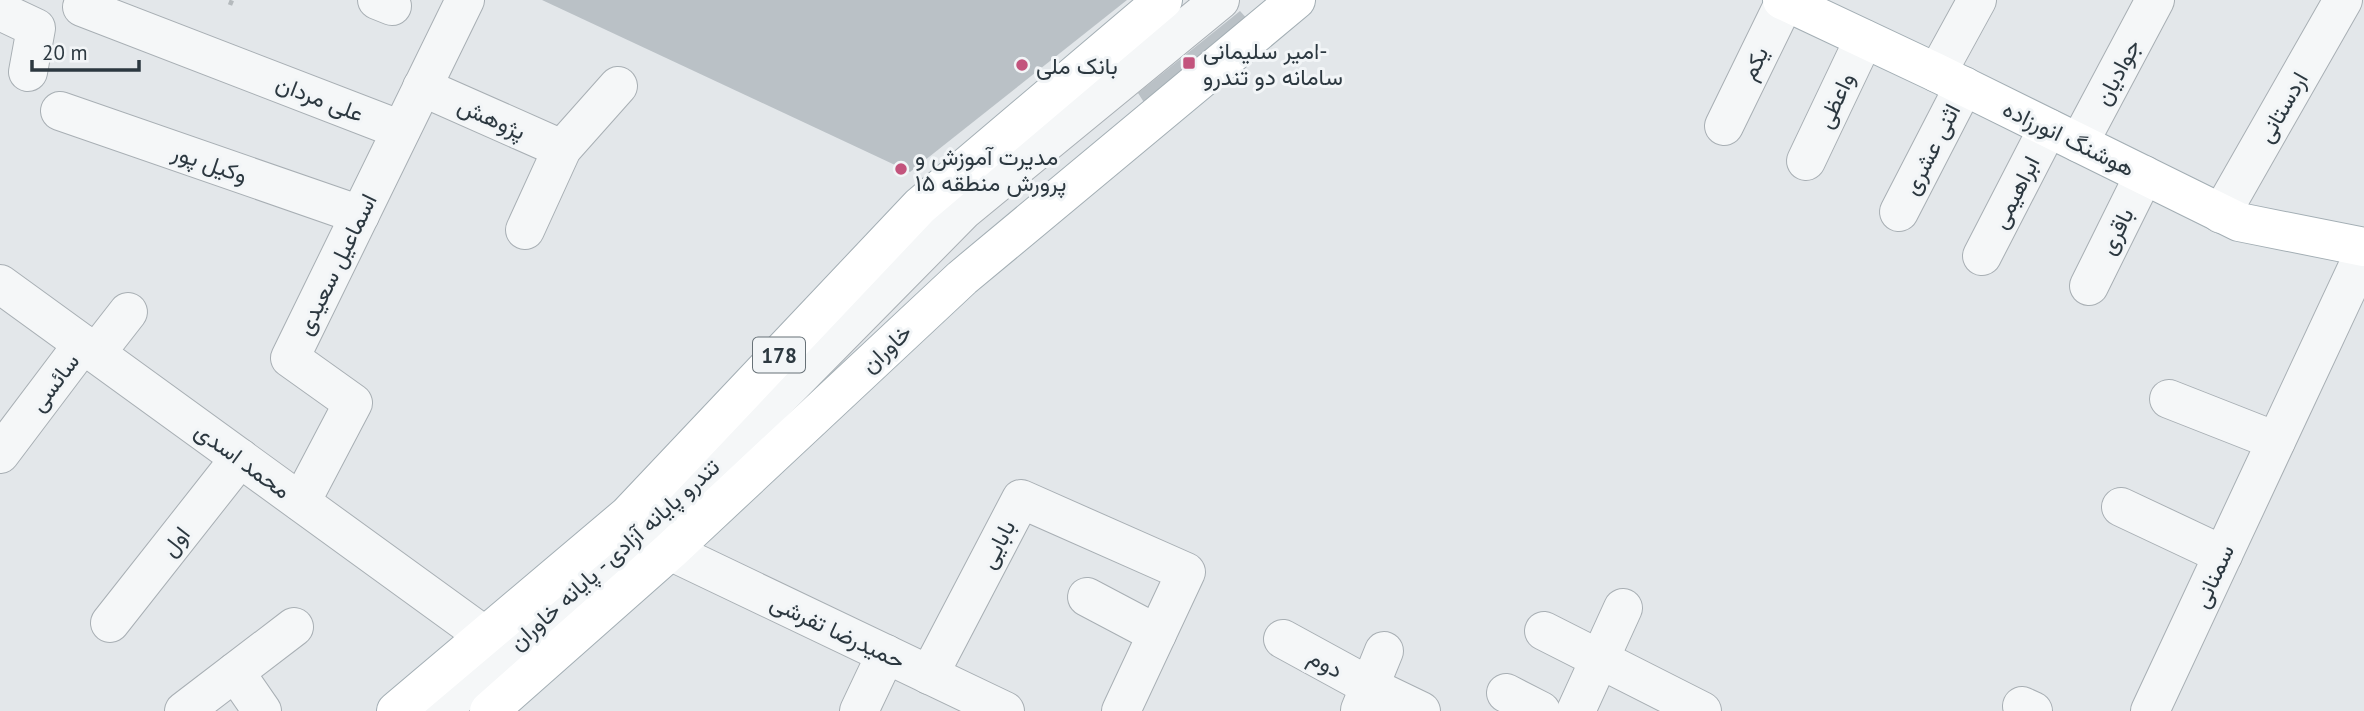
<svg xmlns="http://www.w3.org/2000/svg" width="2364" height="711" viewBox="0 0 2364 711" font-family="'PT Sans',Vazirmatn,sans-serif">
  <style>
    .building { fill: #bac1c6 }
    .lines { fill: none; stroke-linecap: round; stroke-linejoin: round }
    .minor-casing { stroke: #a8afb4; stroke-width: 40 }
    .major-casing { stroke: #a3aeb4; stroke-width: 40 }
    .path { stroke: #b5babd; stroke-width: 4.5; stroke-dasharray: 5 5; stroke-linecap: butt }
    .minor { stroke: #f5f7f8; stroke-width: 38 }
    .major { stroke: #fff; stroke-width: 38 }
    .poi-dot { fill: #c3547d; stroke: #f2f5f7; stroke-width: 2.5 }
    .labels { text-anchor: middle; dominant-baseline: central; stroke-width: 6; stroke-linejoin: round; paint-order: stroke }
    .shield { fill: #f2f5f7; stroke: #677177; stroke-width: 2 }
    .shield-label { font-size: 21px; font-weight: bold; fill: #2c3840 }
    .poi-label { font-size: 23px; fill: #2c3840; stroke: #f2f5f7; text-anchor: start }
    .street-label { font-size: 23px; fill: #2c3840; stroke: #f2f5f7 }
  </style>
  <rect width="100%" height="100%" fill="#e3e7ea"/>
  <!-- building -->
  <g class="building">
    <polygon points="542,0 1127,0 910,172"/>
    <polygon points="1240,11 1250,22 1147,107 1138,93"/>
  </g>
  <g class="lines">
    <defs>
      <g id="minor">
        <polyline points="377,0 392,6"/>
        <polyline points="82,7 401,130"/>
        <polyline points="0,11 36,28 28,72"/>
        <polyline points="1937,73 1977,0"/>
        <polyline points="422,87 562,149"/>
        <polyline points="60,111 360,215"/>
        <polyline points="1724,126 1785,1"/>
        <polyline points="2079,143 2155,0"/>
        <polyline points="1806,161 1864,39"/>
        <polyline points="1899,212 1964,86"/>
        <polyline points="2221,214 2343,0"/>
        <polyline points="525,230 562,149 618,86"/>
        <polyline points="1982,256 2048,128"/>
        <polyline points="0,284 485,636"/>
        <polyline points="2089,286 2144,175"/>
        <polyline points="96,353 128,312"/>
        <polyline points="2169,399 2276,441"/>
        <polyline points="0,454 83,344"/>
        <polyline points="301,502 353,403 290,358 465,0"/>
        <polyline points="2121,507 2223,555"/>
        <polyline points="670,551 1005,711"/>
        <polyline points="1087,597 1157,634"/>
        <polyline points="110,623 240,458"/>
        <polyline points="1544,631 1702,711"/>
        <polyline points="1283,639 1369,686 1421,711"/>
        <polyline points="235,672 262,711"/>
        <polyline points="929,675 1021,499 1186,572 1121,711"/>
        <polyline points="1506,693 1541,711"/>
        <polyline points="2022,706 2033,711"/>
        <polyline points="1360,710 1384,651"/>
        <polyline points="184,711 294,627"/>
        <polyline points="440,711 660,518 964,210 1220,0"/>
        <polyline points="859,711 886,654"/>
        <polyline points="1576,711 1623,608"/>
        <polyline points="2150,711 2364,253"/>
      </g>
      <g id="major">
        <polyline points="1782,0 1937,73 2239,222 2364,247"/>
        <polyline points="396,711 628,515 920,206 1163,0"/>
        <polyline points="489,711 670,551 962,278 1296,0"/>
      </g>
    </defs>
    <!-- minor casing -->
    <use href="#minor" class="minor-casing"/>
    <!-- major casing -->
    <use href="#major" class="major-casing"/>
    <!-- path -->
    <polyline class="path" points="230,5 232,0"/>
    <!-- minor -->
    <use href="#minor" class="minor"/>
    <!-- major -->
    <use href="#major" class="major"/>
  </g>
  <!-- markers -->
  <g class="poi-dot">
    <rect x="1182" y="56" width="14" height="14" rx="3.5"/>
    <circle cx="1022" cy="65" r="7"/>
    <circle cx="901" cy="169" r="7"/>
  </g>
  <g class="labels">
    <!-- shield labels -->
    <rect class="shield" x="753" y="337.5" width="52" height="35" rx="5"/>
    <g class="shield-label">
      <text x="779" y="355">178</text>
    </g>
    <!-- poi labels -->
    <g class="poi-label">
      <text x="1203" y="50">امیر سلیمانی-<tspan x="1203" dy="26">سامانه دو تندرو</tspan></text>
      <text x="1036" y="65">بانک ملی</text>
      <text x="915" y="156">مدیرت آموزش و<tspan x="915" dy="26">پرورش منطقه ۱۵</tspan></text>
    </g>
    <!-- street labels -->
    <g class="street-label">
      <text transform="translate(1754 63) rotate(-64)">یکم</text>
      <text transform="translate(2117 72) rotate(-62)">جوادیان</text>
      <text transform="translate(320 98) rotate(21)">علی مردان</text>
      <text transform="translate(1835 100) rotate(-65)">واعظی</text>
      <text transform="translate(2282 107) rotate(-60)">اردستانی</text>
      <text transform="translate(492 118) rotate(24)">پژوهش</text>
      <text transform="translate(2069 138) rotate(26)">هوشنگ انورزاده</text>
      <text transform="translate(1931 149) rotate(-63)">اثنی عشری</text>
      <text transform="translate(210 163) rotate(19)">وکیل پور</text>
      <text transform="translate(2015 192) rotate(-63)">ابراهیمی</text>
      <text transform="translate(2116 231) rotate(-64)">باقری</text>
      <text transform="translate(336 264) rotate(-64)">اسماعیل سعیدی</text>
      <text transform="translate(886 348) rotate(-43)">خاوران</text>
      <text transform="translate(54 382) rotate(-53)">سائسی</text>
      <text transform="translate(243 460) rotate(36)">محمد اسدی</text>
      <text transform="translate(175 541) rotate(-52)">اول</text>
      <text transform="translate(997 544) rotate(-63)">بابایی</text>
      <text transform="translate(614 554) rotate(-42)">تندرو پایانه آزادی - پایانه خاوران</text>
      <text transform="translate(2213 576) rotate(-65)">سمنانی</text>
      <text transform="translate(838 631) rotate(25)">حمیدرضا تفرشی</text>
      <text transform="translate(1326 663) rotate(29)">دوم</text>
    </g>
  </g>
  <!-- scale -->
  <path d="M32 60v10h107v-10" fill="none" stroke="#2c3840" stroke-width="3.5"/>
  <text x="42" y="60" font-size="21" fill="#2c3840" stroke="#f2f5f7" stroke-width="5" paint-order="stroke">20 m</text>
</svg>
